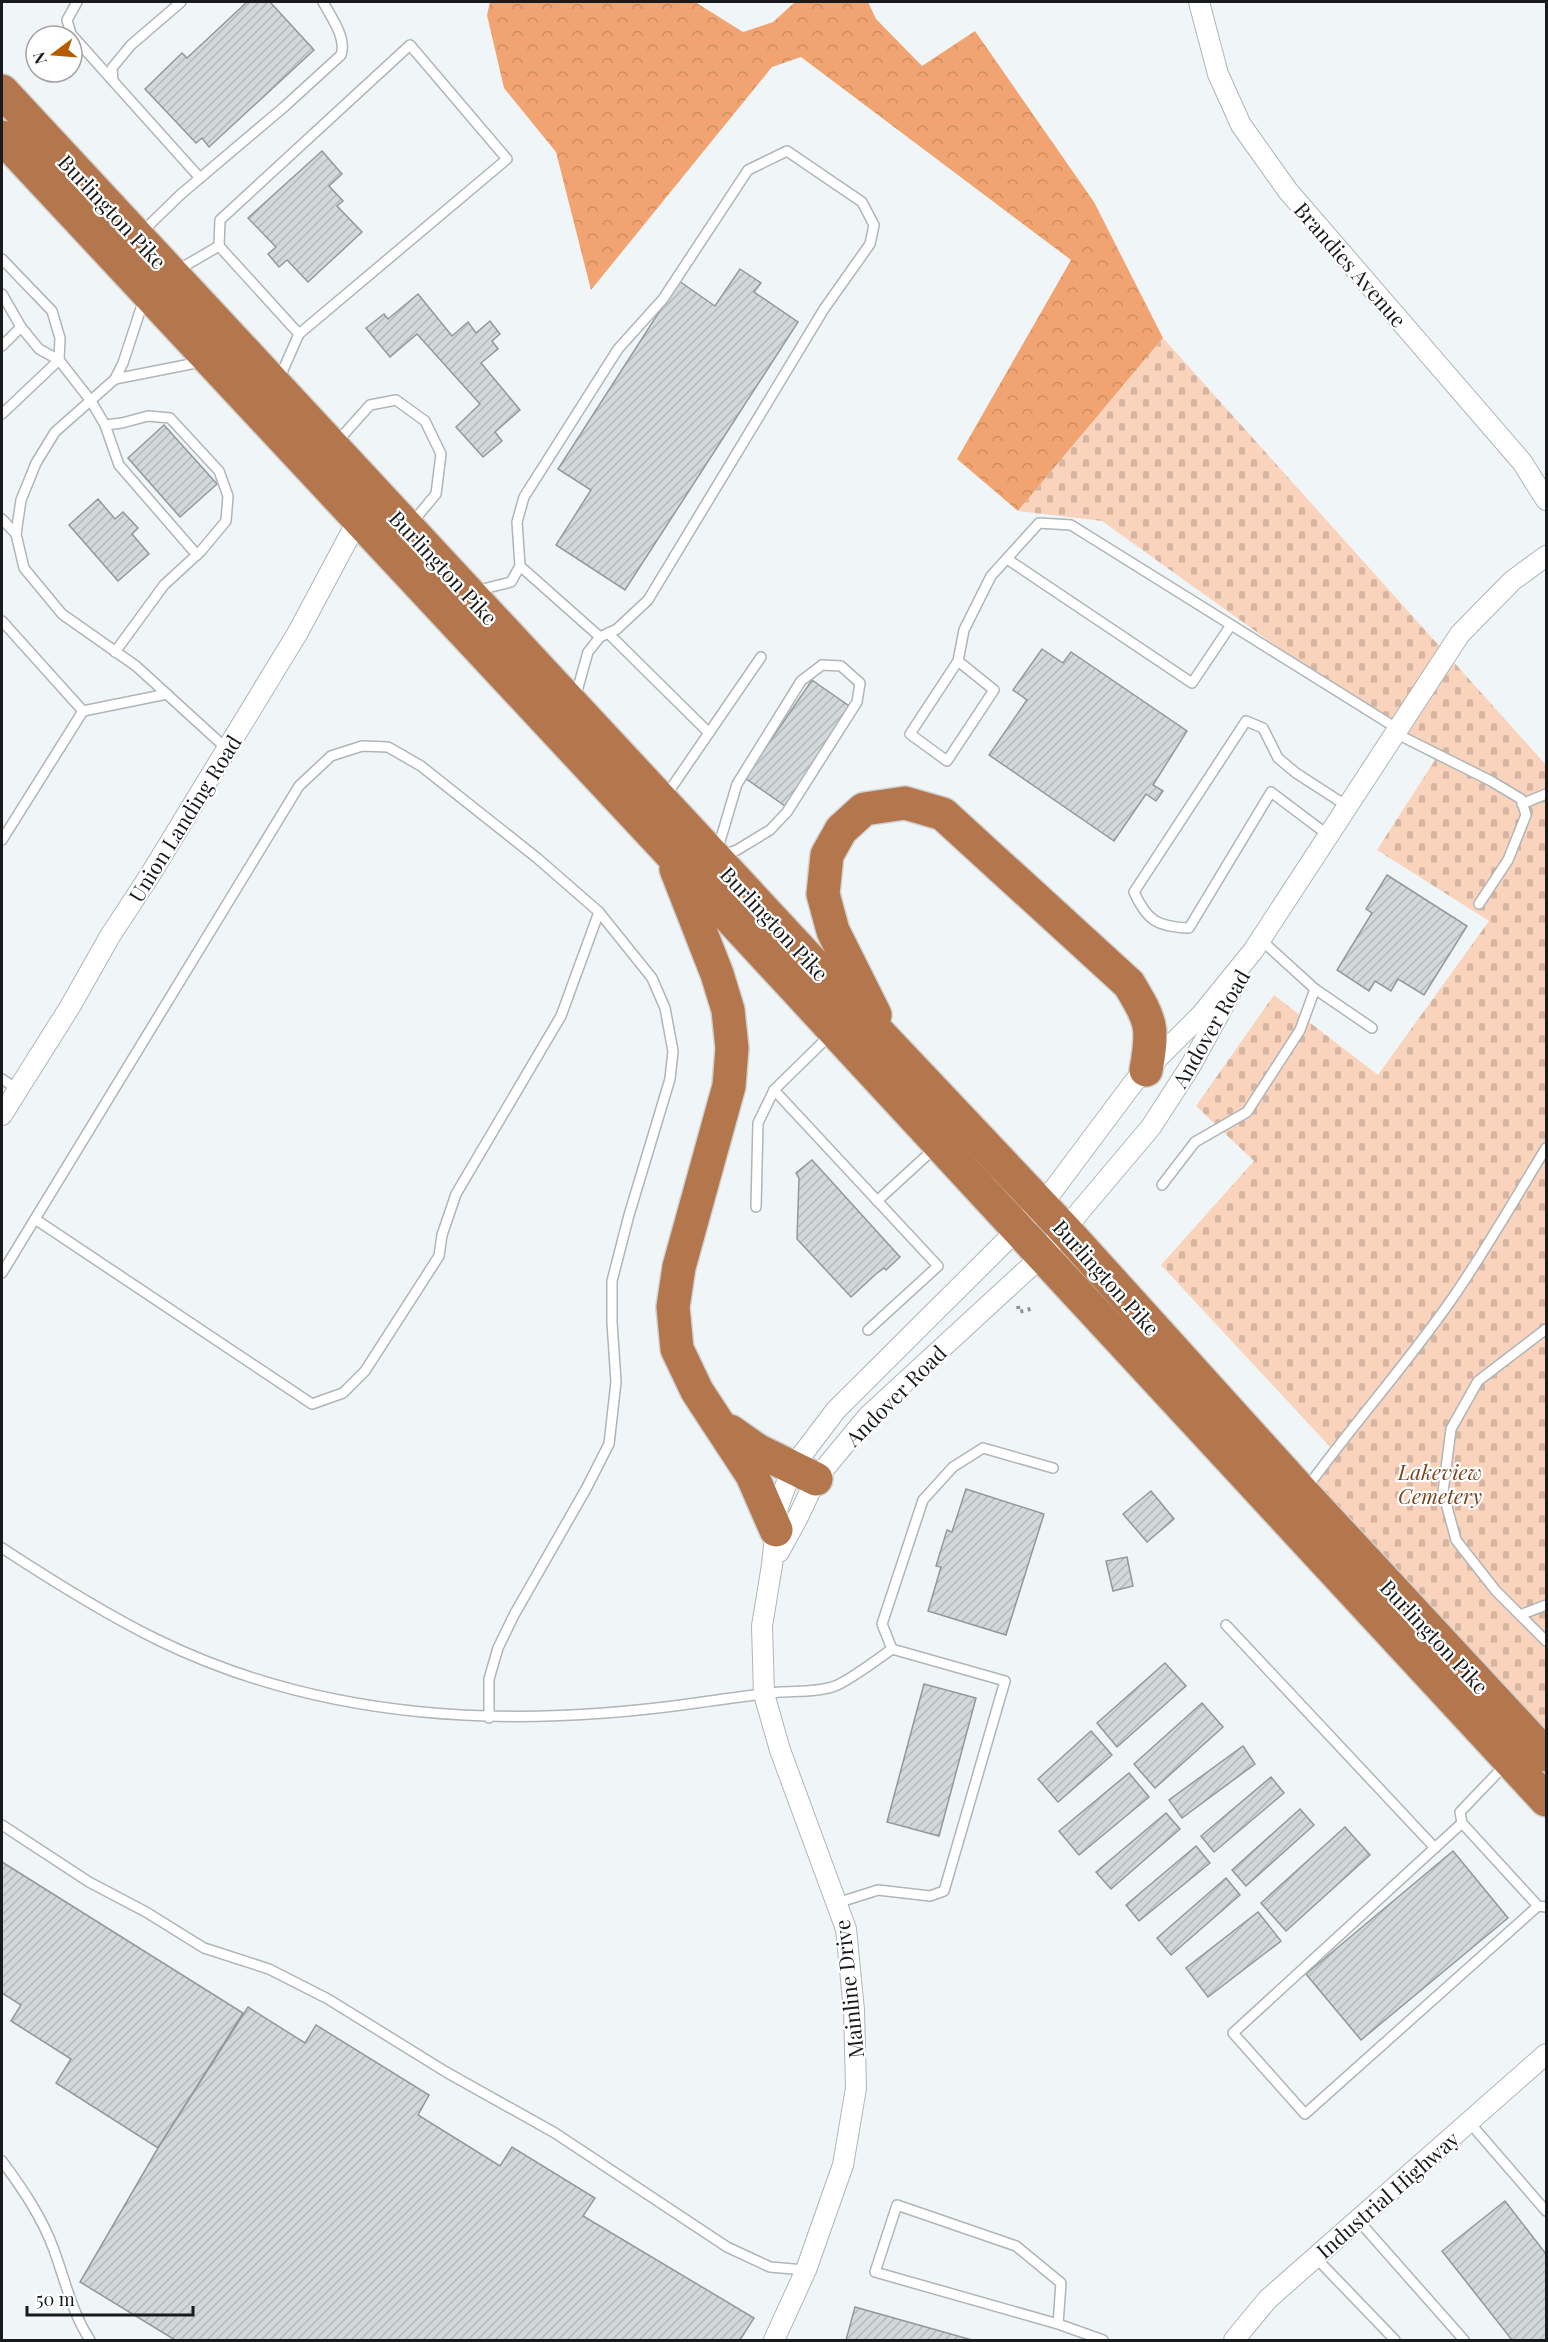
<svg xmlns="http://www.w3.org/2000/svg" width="1548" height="2342" viewBox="0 0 1548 2342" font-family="'Playfair Display',serif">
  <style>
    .forest { fill: url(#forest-crowns) }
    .cemetery { fill: url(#cemetery-stones) }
    .building { fill: url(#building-hatch); stroke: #93999b; stroke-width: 1.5 }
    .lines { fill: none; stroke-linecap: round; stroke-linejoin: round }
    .lane-casing { stroke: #b0b5b7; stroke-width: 12 }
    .street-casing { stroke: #b0b5b7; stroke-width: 22 }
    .highway-casing { stroke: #d1d1d1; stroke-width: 36 }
    .path { stroke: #8d9293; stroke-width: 4; stroke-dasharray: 3 4.5; stroke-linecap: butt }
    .lane { stroke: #fff; stroke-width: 9 }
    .street { stroke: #fff; stroke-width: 20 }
    .highway { stroke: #b3764d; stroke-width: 33 }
    .labels { text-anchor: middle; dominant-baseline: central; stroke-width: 4.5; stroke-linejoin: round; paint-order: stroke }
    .street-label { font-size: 21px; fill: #181a1b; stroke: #fff }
    .park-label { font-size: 21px; font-style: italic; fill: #794622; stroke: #fff }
  </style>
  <defs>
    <pattern id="forest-crowns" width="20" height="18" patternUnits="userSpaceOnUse" patternTransform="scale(1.5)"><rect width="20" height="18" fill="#f1a471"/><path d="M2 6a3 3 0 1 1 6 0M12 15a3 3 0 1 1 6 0" fill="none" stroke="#ce8d61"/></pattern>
    <pattern id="cemetery-stones" width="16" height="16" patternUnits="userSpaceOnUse" patternTransform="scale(1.5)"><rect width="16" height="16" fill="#f9d3bc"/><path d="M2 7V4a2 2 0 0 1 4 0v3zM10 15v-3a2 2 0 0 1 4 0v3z" fill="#d5b5a1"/></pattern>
    <pattern id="building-hatch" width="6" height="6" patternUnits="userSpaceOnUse" patternTransform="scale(1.5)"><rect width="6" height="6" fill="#d3d8da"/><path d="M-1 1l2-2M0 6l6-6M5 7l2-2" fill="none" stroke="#b4b9ba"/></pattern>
  </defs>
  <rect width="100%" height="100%" fill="#f0f6f8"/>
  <!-- forest -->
  <polygon class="forest" points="490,2 695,2 743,32 773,22 795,2 868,2 876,19 922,66 975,31 1094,202 1163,338 1018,511 957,459 1071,260 801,57 772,67 591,290 556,152 504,88 487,15"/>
  <!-- cemetery -->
  <polygon class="cemetery" points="1163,338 1546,765 1546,1755 1303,1493 1333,1450 1161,1265 1254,1161 1196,1106 1274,995 1378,1075 1489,921 1377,850 1435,760 1102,521 1018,511"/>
  <!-- building -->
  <g class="building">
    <polygon points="247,2 270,2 314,50 209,147 202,138 196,143 145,89 182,53 187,58"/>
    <polygon points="322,151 342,174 329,186 343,201 337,206 362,232 308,282 287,260 279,267 268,254 276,247 248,218"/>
    <polygon points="740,269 761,283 754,292 798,322 625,590 556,545 591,490 558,469 679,281 715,306"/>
    <polygon points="418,294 452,336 468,322 476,333 490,321 500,334 492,341 498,349 481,363 520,410 495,432 502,441 483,457 456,427 480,404 417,334 390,357 366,328 384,314 388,319"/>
    <polygon points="164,425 217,484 180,517 128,458"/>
    <polygon points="98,499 115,519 123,512 138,528 132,534 149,554 118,581 69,525"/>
    <polygon points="1042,649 1063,663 1071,652 1187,731 1153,785 1163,791 1156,801 1146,794 1114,841 989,755 1027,700 1013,690"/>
    <polygon points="812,680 852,708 785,806 745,778"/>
    <polygon points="1387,875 1467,926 1424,995 1398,979 1391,991 1375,981 1369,991 1337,970 1372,913 1366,909"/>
    <polygon points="812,1160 900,1257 886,1270 884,1268 876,1274 851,1297 797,1239 799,1178 796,1173"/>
    <polygon points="966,1489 1044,1514 1006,1635 928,1611 941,1567 936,1566 947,1530 952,1532"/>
    <polygon points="1151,1491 1174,1519 1147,1542 1123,1514"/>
    <polygon points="1127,1557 1133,1586 1113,1591 1106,1561"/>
    <polygon points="1165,1663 1186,1686 1117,1747 1097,1723"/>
    <polygon points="924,1684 976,1698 939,1836 887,1822"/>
    <polygon points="1202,1703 1223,1727 1155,1788 1134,1764"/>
    <polygon points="1091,1731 1112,1755 1058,1802 1038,1779"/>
    <polygon points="1243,1746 1255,1764 1182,1818 1169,1800"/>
    <polygon points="1129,1773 1149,1797 1079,1855 1059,1831"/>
    <polygon points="1271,1777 1284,1793 1214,1852 1201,1836"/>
    <polygon points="1300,1809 1314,1825 1246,1886 1232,1870"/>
    <polygon points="1166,1813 1180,1829 1111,1889 1096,1872"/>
    <polygon points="1345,1827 1370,1855 1286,1931 1261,1903"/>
    <polygon points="1196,1846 1210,1863 1139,1921 1126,1905"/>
    <polygon points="1453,1851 1508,1918 1361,2040 1306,1974"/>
    <polygon points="2,1862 243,2013 158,2148 56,2083 71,2059 11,2021 21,2005 2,1993"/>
    <polygon points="1226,1878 1240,1895 1171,1955 1157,1938"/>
    <polygon points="1258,1912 1281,1941 1208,1997 1186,1968"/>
    <polygon points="248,2007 305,2043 316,2025 429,2095 418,2115 500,2166 512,2147 595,2198 583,2216 754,2318 740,2340 175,2340 80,2282 158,2148"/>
    <polygon points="1505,2201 1546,2254 1546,2340 1512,2340 1442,2251"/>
    <polygon points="855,2307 972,2340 846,2340"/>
  </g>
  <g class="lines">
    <defs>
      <g id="lane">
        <polyline points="77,2 67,20 71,34 113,81"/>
        <polyline points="181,2 131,45 112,68 113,81 200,178"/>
        <path d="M 141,233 L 180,195 L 284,107 L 341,55 C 347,38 331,17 323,2"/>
        <polyline points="219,246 220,220 410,45 507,159 299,334"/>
        <polyline points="2,259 52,311 60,338 59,360 2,414"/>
        <polyline points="176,271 219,246 299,334 279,379"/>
        <polyline points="2,294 21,327"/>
        <polyline points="144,299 123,363 115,379 201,362"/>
        <polyline points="2,346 21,327 39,349 59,360 91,401 105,425 122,423 148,416 170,418 219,471 228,496 226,521 201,551 164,585 115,652"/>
        <polyline points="115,379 55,432 36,463 21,500 16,534 24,568 62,614 136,666 227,749"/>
        <polyline points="105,425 119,465 197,555"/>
        <polyline points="336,443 370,405 396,400 425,421 441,454 436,494 411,524"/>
        <polyline points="2,519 16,534"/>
        <polyline points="1007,559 1192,683 1231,625"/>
        <polyline points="520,566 600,637"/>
        <polyline points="475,591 511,582 520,566 517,522 524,497 618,349 663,299 748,170 787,151 862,202 874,225 870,244 824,309 648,600 617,629 600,637 588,652 575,698"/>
        <polyline points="2,621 83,711 167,694"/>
        <polyline points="608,633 709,733"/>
        <polyline points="958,661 994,690 947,761 910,734 958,661 964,630 991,576 1039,523 1071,525 1398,729"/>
        <polygon points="822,665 841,666 860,683 857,702 787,812 770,830 737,850 715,858 737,784 801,681"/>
        <polyline points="1395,733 1491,781 1521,799 1526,815 1508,860 1479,904"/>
        <polyline points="665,797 761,657"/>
        <polyline points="1522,804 1546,794"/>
        <path d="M 1328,835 L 1271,792 L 1189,928 C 1158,927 1147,921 1134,892 L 1246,721 L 1263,728 L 1278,758 L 1296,773 L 1347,806"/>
        <polyline points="2,840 83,711"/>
        <polyline points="1260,939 1315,989 1372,1028"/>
        <polyline points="2,1079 17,1089"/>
        <polyline points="774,1090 830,1035"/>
        <polyline points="1162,1185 1195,1142 1247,1112 1300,1030 1315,989"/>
        <polyline points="877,1201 935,1148"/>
        <polyline points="756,1207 758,1123 774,1090 938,1266 868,1330"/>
        <polyline points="35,1219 312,1404 343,1393 365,1371 439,1256 442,1235 456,1194 561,1016 599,912"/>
        <polyline points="2,1273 299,786 331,756 362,746 388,747 421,766 537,858 599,912 652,978 665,1008 673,1051 670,1079 629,1215 612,1281 612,1322 616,1382 609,1444 586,1489 514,1615 498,1648 489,1679 489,1718"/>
        <polyline points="1546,1329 1478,1381 1451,1429 1443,1492 1456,1540 1496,1591 1520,1615 1546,1605"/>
        <path d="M 1306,1489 C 1354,1423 1408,1363 1454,1296 C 1487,1248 1516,1197 1546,1148"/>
        <path d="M 2,1548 C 51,1580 103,1613 156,1639 C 325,1722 513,1729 696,1703 C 724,1699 752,1695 780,1692 C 797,1691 817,1692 832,1687 C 845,1684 879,1658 892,1649"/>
        <polyline points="1520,1615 1546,1641"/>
        <polyline points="1226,1625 1435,1848"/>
        <polyline points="1506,1764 1460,1812 1462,1823 1538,1906 1546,1907"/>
        <polyline points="1462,1823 1233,2033 1305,2114 1538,1906"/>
        <polyline points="2,1825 89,1882 146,1912 204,1948 269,1969 328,1999 446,2072 555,2133 727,2247 770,2267 805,2270"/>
        <polyline points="837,1903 878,1890 930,1896 944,1891 1005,1681 892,1649 882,1624 923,1500 953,1467 983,1448 1053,1468"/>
        <polyline points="1469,2122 1546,2211"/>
        <path d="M 2,2161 C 22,2188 42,2217 54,2250 C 65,2280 72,2313 90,2340"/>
        <polyline points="1358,2220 1464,2340"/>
        <polyline points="1315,2257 1395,2340"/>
        <polyline points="1058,2324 1061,2283 1016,2246 897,2205 875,2272 1058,2324 1103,2340"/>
      </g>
      <g id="street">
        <polyline points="1199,2 1218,74 1241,125 1288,191 1522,462 1546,500"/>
        <polyline points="2,1115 71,1005 110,936 150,875 297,634 359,518"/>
        <polyline points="779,1552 798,1517 816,1479 868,1416 1043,1255 1151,1127 1191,1065 1230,994"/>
        <polyline points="774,2340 806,2270 843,2165 856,2088 854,2010 846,1929 780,1750 764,1694 762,1626 772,1565 778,1507 792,1468 836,1410 1042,1205 1134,1082 1201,1015 1253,951 1460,634 1512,581 1546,556"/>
        <polyline points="1234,2340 1268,2299 1546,2054"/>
      </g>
      <g id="highway">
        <polyline points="2,91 823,974 1065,1230 1303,1493 1546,1755"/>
        <polyline points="2,137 669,852 1546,1800"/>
        <polyline points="676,869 717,974 728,1010 732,1048 729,1086 679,1267 673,1307 677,1349 697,1391 752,1475 776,1530"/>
        <path d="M 875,1015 L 833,931 L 823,894 L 827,855 L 841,830 L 864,809 L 905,803 L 943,814 L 1129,984 C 1151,1021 1154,1026 1146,1070"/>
        <polyline points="730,1431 757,1450 816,1479"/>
      </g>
    </defs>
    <!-- lane casing -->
    <use href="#lane" class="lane-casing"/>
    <!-- street casing -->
    <use href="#street" class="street-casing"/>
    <!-- highway casing -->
    <use href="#highway" class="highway-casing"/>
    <!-- path -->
    <polyline class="path" points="1018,1306 1019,1312 1034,1308"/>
    <!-- lane -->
    <use href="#lane" class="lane"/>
    <!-- street -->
    <use href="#street" class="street"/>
    <!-- highway -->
    <use href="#highway" class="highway"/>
  </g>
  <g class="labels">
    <!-- street labels -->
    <g class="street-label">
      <text transform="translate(113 211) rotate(47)">Burlington Pike</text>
      <text transform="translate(1351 264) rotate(49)">Brandies Avenue</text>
      <text transform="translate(444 567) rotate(47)">Burlington Pike</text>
      <text transform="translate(184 818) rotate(-58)">Union Landing Road</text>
      <text transform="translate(775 923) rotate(47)">Burlington Pike</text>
      <text transform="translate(1210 1028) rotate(-60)">Andover Road</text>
      <text transform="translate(1107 1277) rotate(48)">Burlington Pike</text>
      <text transform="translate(895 1395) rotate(-45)">Andover Road</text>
      <text transform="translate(1435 1636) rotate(47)">Burlington Pike</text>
      <text transform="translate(848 1989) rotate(-96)">Mainline Drive</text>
      <text transform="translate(1387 2194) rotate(-41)">Industrial Highway</text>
    </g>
    <!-- park labels -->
    <g class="park-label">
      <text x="1440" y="1471">Lakeview<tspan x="1440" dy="24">Cemetery</tspan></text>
    </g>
  </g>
  <!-- border -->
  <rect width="1548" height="2342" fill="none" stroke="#181a1b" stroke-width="6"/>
  <!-- north arrow -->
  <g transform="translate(54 54) rotate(254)"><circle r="28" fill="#ffffff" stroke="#a3a3a4" stroke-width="1.5"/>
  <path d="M0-4.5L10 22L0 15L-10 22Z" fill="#b65b00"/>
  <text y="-9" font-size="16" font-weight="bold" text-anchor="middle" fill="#181a1b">N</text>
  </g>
  <!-- scale -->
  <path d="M27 2306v9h166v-9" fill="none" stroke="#181a1b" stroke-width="3"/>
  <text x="36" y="2306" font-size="18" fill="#181a1b" stroke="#ffffff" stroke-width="4.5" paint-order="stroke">50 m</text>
</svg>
